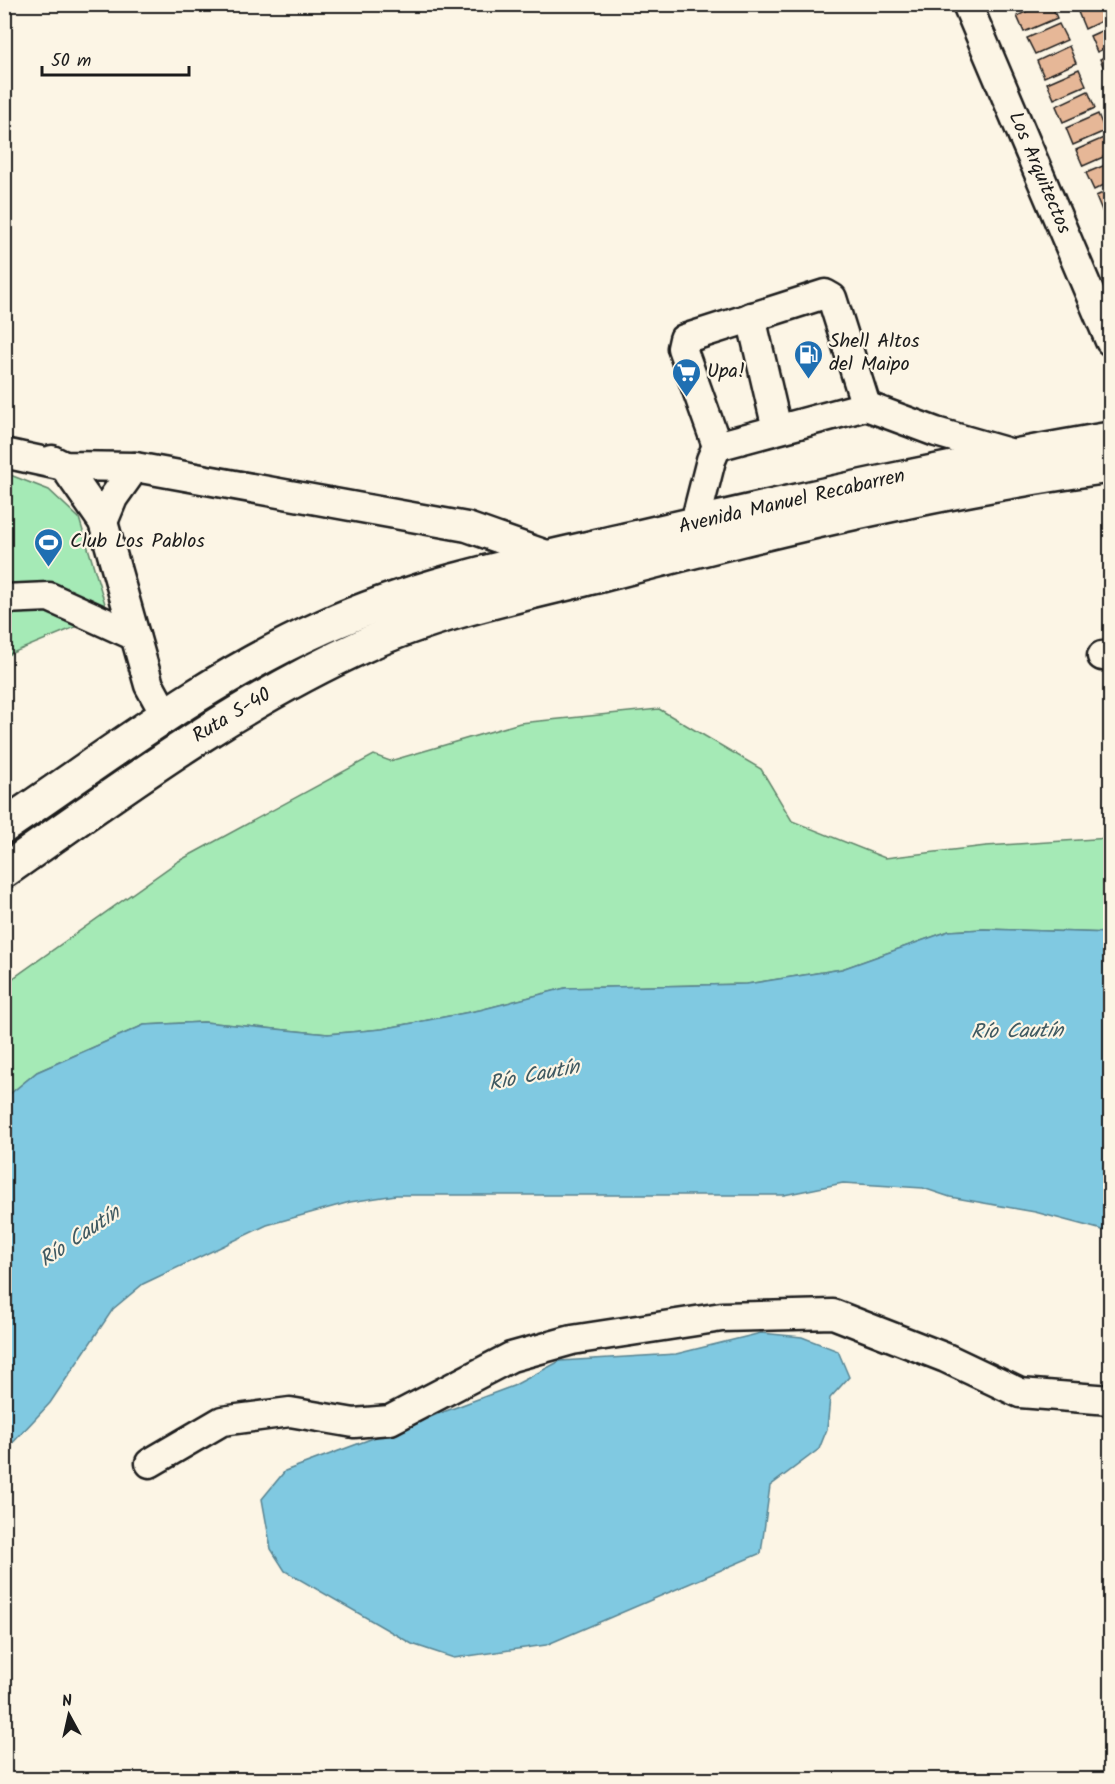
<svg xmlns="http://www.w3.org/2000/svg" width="1115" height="1784" viewBox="0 0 1115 1784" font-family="Kalam,sans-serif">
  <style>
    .green { fill: #a5eab6; stroke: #608369; stroke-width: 1.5 }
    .water { fill: #80c9e1; stroke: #588492; stroke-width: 1.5 }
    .building { fill: #e6b797; stroke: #1c1c1c; stroke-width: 1.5 }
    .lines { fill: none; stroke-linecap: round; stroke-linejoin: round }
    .minor-casing { stroke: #1c1c1c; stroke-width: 33 }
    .major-casing { stroke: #1c1c1c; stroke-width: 38 }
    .minor { stroke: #fcf5e5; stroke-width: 28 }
    .major { stroke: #fcf5e5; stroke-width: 33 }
    .labels { text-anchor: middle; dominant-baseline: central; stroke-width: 4.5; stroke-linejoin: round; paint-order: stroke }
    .street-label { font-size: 20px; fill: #1c1c1c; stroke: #fcf5e5 }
    .poi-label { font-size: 20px; fill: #1c1c1c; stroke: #fcf5e5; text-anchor: start }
    .water-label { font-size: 21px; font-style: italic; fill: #3f5961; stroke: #fcf5e5 }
  </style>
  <rect width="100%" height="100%" fill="#fcf5e5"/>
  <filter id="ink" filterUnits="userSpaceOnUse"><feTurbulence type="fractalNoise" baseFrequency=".0167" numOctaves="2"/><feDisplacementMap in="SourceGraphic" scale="12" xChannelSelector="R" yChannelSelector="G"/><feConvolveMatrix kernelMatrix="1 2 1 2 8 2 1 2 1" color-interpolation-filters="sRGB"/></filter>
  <g filter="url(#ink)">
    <!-- green -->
    <g class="green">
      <polygon points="5,473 49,490 79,518 109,617 80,625 5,656"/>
      <polygon points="659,709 761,769 792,821 885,858 986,846 1110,838 1110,933 984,929 949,931 842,969 747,984 565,988 480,1010 382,1029 328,1034 204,1022 144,1025 37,1072 5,1098 5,984 177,862 374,755 390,761 520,723"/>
    </g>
    <!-- water -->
    <g class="water">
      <polygon points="984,929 1110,933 1110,1232 1035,1212 950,1197 923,1188 843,1183 784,1195 396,1195 350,1202 267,1225 143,1284 113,1309 50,1403 5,1451 5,1098 37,1072 144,1025 204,1022 328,1034 382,1029 480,1010 565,988 747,984 842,969 949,931"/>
      <polygon points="761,1333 802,1337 838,1351 849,1377 830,1398 827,1429 819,1449 770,1486 761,1553 546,1645 454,1658 412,1644 285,1571 271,1549 262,1499 285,1471 513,1386 560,1361 676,1354"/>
    </g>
    <!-- building -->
    <g class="building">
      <polygon points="1042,4 1051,4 1057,18 1024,32 1017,16"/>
      <polygon points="1096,4 1110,4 1110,17 1085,29 1078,12"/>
      <polygon points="1059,24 1067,40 1035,54 1027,38"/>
      <polygon points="1110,27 1110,46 1097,52 1090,36"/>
      <polygon points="1069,46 1076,63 1044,77 1037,61"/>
      <polygon points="1110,54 1110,73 1107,75 1100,59"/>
      <polygon points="1079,69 1086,85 1054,99 1047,83"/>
      <polygon points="1088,91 1095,108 1063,122 1056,106"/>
      <polygon points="1098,114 1105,131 1073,145 1066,128"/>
      <polygon points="1108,136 1110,154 1083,166 1076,150"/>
      <polygon points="1110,163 1110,182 1094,190 1086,173"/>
      <polygon points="1110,190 1110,209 1103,213 1096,196"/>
    </g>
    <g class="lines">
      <defs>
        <g id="minor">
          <polyline points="967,4 1110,341"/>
          <polyline points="751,317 777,429"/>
          <polyline points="717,446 682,348 684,339 825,294 832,298 866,406"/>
          <polyline points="4,453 64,466 135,467 467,527 552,557"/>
          <polyline points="52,460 64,466 103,522 149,685 166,716"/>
          <polyline points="103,522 113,498 135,467"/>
          <polyline points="695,523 711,460 717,446 866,406 936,432 1013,454"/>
          <polyline points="4,599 49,597 135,636"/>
          <polyline points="1102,656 1110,655"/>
          <polyline points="150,1463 222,1421 290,1412 354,1423 390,1420 511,1357 572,1340 722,1317 833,1314 946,1358 1020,1393 1110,1400"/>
        </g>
        <g id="major">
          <path d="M 4,826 C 108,756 208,678 323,627 C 425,581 535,561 643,536 C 799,500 953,465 1110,439"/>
          <path d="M 4,871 C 121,789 235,704 365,645 C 441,610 531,593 612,572 C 776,529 942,489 1110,466"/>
        </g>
      </defs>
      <!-- minor casing -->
      <use href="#minor" class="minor-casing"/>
      <!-- major casing -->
      <use href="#major" class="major-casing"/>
      <!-- minor -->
      <use href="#minor" class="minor"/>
      <!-- major -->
      <use href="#major" class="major"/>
    </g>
  </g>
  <!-- icons -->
  <defs>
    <symbol id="fuel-pin" viewBox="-11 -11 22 30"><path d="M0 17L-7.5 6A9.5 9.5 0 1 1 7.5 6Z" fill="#1f6fb2" stroke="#fcf5e5"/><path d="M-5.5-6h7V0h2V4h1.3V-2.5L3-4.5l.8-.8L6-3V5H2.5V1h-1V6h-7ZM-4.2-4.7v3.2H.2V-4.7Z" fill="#fff"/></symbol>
    <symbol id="supermarket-pin" viewBox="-11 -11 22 30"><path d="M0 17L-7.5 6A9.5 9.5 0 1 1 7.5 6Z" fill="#1f6fb2" stroke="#fcf5e5"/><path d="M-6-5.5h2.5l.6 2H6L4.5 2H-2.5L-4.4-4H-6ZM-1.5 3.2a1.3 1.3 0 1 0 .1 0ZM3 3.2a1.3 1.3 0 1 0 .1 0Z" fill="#fff"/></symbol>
    <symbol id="stadium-pin" viewBox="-11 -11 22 30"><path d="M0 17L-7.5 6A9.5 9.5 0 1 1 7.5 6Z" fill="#1f6fb2" stroke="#fcf5e5"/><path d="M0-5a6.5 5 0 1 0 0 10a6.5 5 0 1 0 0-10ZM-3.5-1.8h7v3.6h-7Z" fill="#fff"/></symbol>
  </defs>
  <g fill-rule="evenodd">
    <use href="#fuel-pin" x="792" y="338" width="33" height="45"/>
    <use href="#supermarket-pin" x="670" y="356" width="33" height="45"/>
    <use href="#stadium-pin" x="32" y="526" width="33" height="45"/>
  </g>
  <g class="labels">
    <!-- street labels -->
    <g class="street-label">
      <text transform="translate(1039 173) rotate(67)">Los Arquitectos</text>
      <text transform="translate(792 502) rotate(-13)">Avenida Manuel Recabarren</text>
      <text transform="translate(232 716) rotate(-31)">Ruta S-40</text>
    </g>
    <!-- poi labels -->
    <g class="poi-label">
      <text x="829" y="342">Shell Altos<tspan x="829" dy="23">del Maipo</tspan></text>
      <text x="707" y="372">Upa!</text>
      <text x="70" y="542">Club Los Pablos</text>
    </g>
    <!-- water labels -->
    <g class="water-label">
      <text transform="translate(1017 1032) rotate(-1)">Río Cautín</text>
      <text transform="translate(534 1076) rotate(-11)">Río Cautín</text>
      <text transform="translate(80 1237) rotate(-34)">Río Cautín</text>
    </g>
  </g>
  <!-- margin -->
  <rect width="1115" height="1784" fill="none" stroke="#fcf5e5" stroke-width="24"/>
  <rect x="12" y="12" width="1091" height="1760" fill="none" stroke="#1c1c1c" stroke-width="2" filter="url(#ink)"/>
  <!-- north arrow -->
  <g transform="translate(69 1715) rotate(352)" stroke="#fcf5e5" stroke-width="4.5" paint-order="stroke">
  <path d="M0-4.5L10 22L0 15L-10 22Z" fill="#1c1c1c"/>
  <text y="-9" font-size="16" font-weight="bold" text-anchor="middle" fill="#1c1c1c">N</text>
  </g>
  <!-- scale -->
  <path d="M42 66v9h147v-9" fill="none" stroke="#1c1c1c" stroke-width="3"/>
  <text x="51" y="66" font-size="18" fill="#1c1c1c" stroke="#fcf5e5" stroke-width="4.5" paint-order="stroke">50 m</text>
</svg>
